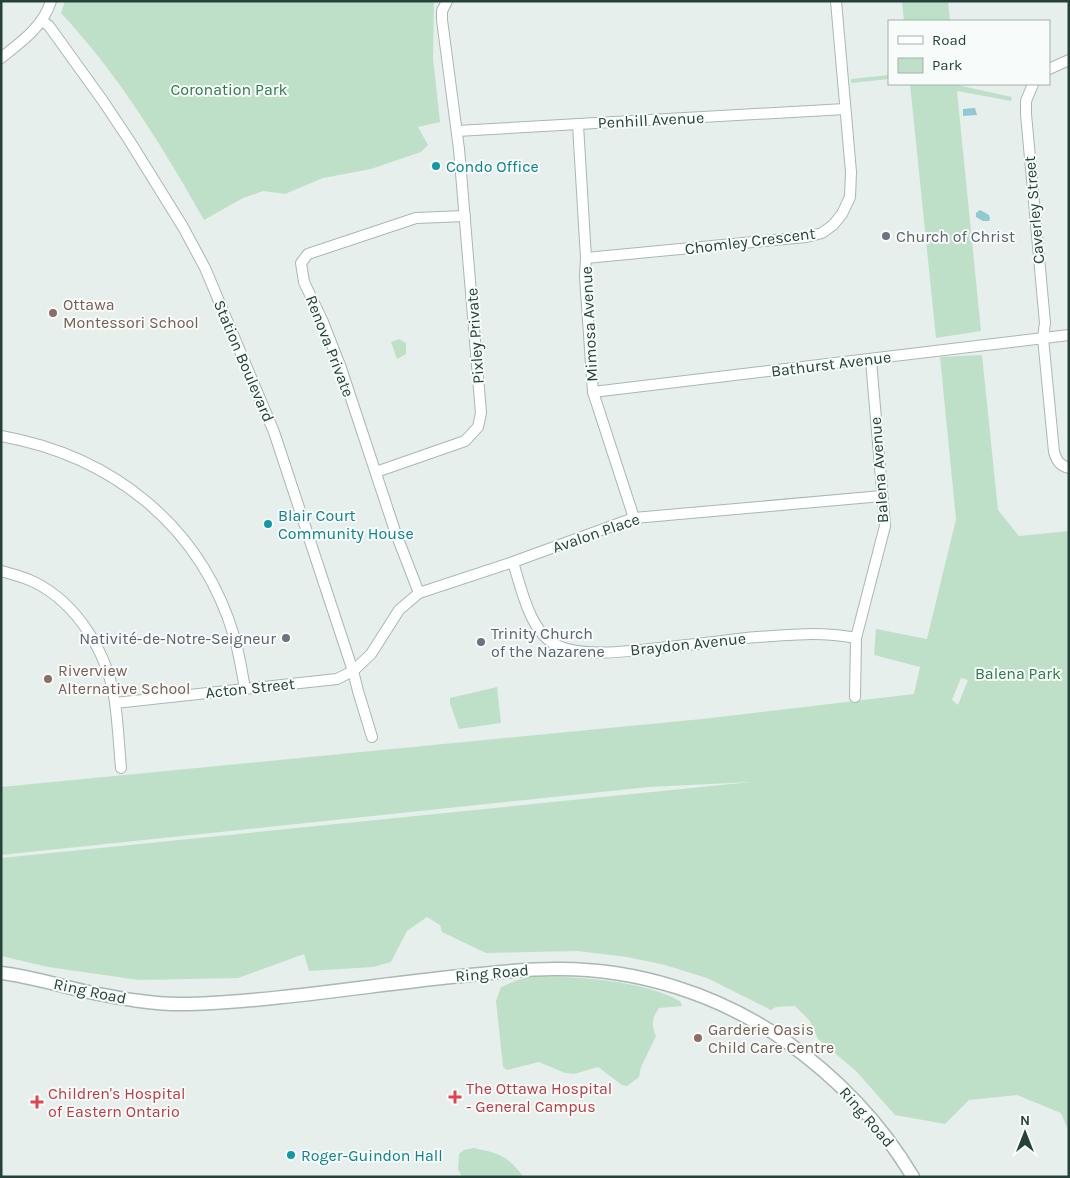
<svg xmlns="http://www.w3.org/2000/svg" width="1070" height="1178" viewBox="0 0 1070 1178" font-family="Karla,sans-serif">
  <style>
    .green { fill: #bfe0c8; fill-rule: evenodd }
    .water { fill: #8ec9d4 }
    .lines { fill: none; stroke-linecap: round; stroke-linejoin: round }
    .minor-casing { stroke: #a8b8b2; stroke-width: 12 }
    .tertiary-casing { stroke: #a8b8b2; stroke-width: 15 }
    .minor { stroke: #fff; stroke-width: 10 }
    .tertiary { stroke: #fff; stroke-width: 12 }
    .culture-dot { fill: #0f9aa8; stroke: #f7fbf9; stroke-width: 2 }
    .worship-dot { fill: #6b7280; stroke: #f7fbf9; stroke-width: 2 }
    .education-dot { fill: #8d6e63; stroke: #f7fbf9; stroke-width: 2 }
    .health-dot { fill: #e0444e; stroke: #f7fbf9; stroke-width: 2 }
    .labels { text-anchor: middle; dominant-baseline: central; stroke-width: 4; stroke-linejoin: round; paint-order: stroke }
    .park-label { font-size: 16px; fill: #2d7a4b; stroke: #f7fbf9 }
    .street-label { font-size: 16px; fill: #24423a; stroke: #f7fbf9 }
    .culture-label { font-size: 16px; fill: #0d838f; stroke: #f7fbf9; text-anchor: start }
    .worship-label { font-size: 16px; fill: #5b616d; stroke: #f7fbf9; text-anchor: start }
    .education-label { font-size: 16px; fill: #785e54; stroke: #f7fbf9; text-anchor: start }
    .health-label { font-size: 16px; fill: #be3a42; stroke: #f7fbf9; text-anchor: start }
  </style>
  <rect width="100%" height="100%" fill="#e6efeb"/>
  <!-- green -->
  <g class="green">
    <path d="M 65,1 L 434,1 L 433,58 L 440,122 L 418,127 L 428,145 L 421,152 L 371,169 L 323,178 L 285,194 L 263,191 L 243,198 L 204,220 C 163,147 118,74 61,13 Z"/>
    <polygon points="902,1 948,1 950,21 904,21"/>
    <polygon points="889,75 889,79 851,83 851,79"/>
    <polygon points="910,84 956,84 957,85 1012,97 1011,101 957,91 981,331 936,338"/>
    <polygon points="399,339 406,343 406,354 397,359 391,342"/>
    <path d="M 982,355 L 998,510 L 1019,536 L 1069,531 L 1069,1132 L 1061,1113 L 1017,1095 L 969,1100 L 945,1124 L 895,1115 L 856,1071 L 818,1039 L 810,1021 L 795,1006 L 776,1007 L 771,1010 L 707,978 L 665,965 L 627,957 L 577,951 L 486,953 L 442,932 L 440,925 L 427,917 L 407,931 L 391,962 L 373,967 L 309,971 L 304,954 L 238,978 L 139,980 L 48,967 L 1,956 L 1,858 L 751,782 L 649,787 L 1,855 L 1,787 L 702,719 L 914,694 L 920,667 L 874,655 L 876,629 L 927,639 L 956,519 L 940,357 ZM 961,678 L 968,680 L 958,705 L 952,700 Z"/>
    <polygon points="497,687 501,723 459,729 450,703 450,698"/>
    <path d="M 531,976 C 576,977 639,979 680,1001 L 682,1006 L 659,1008 C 652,1018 651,1024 656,1036 L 641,1067 L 639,1077 L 627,1086 L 622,1085 L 598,1067 L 574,1074 L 565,1073 L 539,1062 L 507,1070 L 503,1067 L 496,1001 L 501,987 L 515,981 Z"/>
    <path d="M 474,1148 C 501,1154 506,1155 524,1177 L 462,1177 L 458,1169 L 459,1154 L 464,1150 Z"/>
  </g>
  <!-- water -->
  <g class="water">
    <polygon points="975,108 977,115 963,116 963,109"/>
    <polygon points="980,210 989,215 990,219 989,221 983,221 976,217 976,213"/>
  </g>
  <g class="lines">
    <defs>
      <g id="minor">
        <polyline points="42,21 49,26 103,101 129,140 183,227 205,268 274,432 353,671 358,691 372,737"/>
        <path d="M 1,58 C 21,42 43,27 51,1"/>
        <polyline points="1049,69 1069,60"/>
        <path d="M 1033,84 L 1026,101 L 1026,114 L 1045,323 L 1043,338 L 1054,452 C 1057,461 1059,465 1069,468"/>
        <polyline points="578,125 586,258 585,277 593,392 634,518"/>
        <polyline points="457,131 845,109"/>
        <polyline points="586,258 806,237 822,233 833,225 842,214 850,197 851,172 836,1"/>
        <polyline points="593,392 1069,335"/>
        <path d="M 1,436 C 113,456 201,526 234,636 C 239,653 242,671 245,689"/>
        <polyline points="376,472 465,441 478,427 481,413 459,149 442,20 442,11 447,1"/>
        <path d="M 513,562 C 521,588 530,632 556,645 C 584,658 629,651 659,648 C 688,645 717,642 746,638 C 784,635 819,631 856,638"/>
        <path d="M 1,571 C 12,574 24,577 34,582 C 79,604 108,655 115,702 C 118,724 119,746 121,768"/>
        <polyline points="419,593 395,531 341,368 323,322 304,282 301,263 308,254 416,218 465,216"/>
        <polyline points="855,697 856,638 885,526 871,360"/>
        <polyline points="115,703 337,679 353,671 371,654 399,610 419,593 513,562 634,518 882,496"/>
      </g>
      <path id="tertiary" d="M 1,973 C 29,976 57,985 84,991 C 118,998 153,1005 188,1004 C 282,1001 376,984 470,975 C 498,972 526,969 555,969 C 636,968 718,994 784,1040 C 837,1077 880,1122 913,1177"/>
    </defs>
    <!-- minor casing -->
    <use href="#minor" class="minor-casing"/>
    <!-- tertiary casing -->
    <use href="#tertiary" class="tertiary-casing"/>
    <!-- minor -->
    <use href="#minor" class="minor"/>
    <!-- tertiary -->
    <use href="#tertiary" class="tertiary"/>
  </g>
  <!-- markers -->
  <g class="culture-dot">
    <circle cx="436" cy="166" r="5"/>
    <circle cx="268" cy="524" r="5"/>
    <circle cx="291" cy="1155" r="5"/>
  </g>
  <g class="worship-dot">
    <circle cx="886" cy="236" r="5"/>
    <circle cx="286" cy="638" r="5"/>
    <circle cx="481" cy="642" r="5"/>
  </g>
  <g class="education-dot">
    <circle cx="53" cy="313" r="5"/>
    <circle cx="48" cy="679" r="5"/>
    <circle cx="698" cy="1038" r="5"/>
  </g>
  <g class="health-dot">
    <path d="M452.5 1089.5h5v5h5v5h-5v5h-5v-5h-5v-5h5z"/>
    <path d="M34.5 1094.5h5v5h5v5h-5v5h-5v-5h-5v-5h5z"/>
  </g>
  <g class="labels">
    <!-- park labels -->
    <g class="park-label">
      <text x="229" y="89">Coronation Park</text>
      <text x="1018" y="673">Balena Park</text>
    </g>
    <!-- street labels -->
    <g class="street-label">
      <text transform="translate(651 120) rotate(-3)">Penhill Avenue</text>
      <text transform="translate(1034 210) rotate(-95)">Caverley Street</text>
      <text transform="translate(750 241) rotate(-7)">Chomley Crescent</text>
      <text transform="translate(589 324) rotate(-93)">Mimosa Avenue</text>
      <text transform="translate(475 336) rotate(-94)">Pixley Private</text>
      <text transform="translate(330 346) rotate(69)">Renova Private</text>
      <text transform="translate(244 361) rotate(67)">Station Boulevard</text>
      <text transform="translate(831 364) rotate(-7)">Bathurst Avenue</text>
      <text transform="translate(879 470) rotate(-94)">Balena Avenue</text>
      <text transform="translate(596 533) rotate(-19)">Avalon Place</text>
      <text transform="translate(688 644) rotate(-6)">Braydon Avenue</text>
      <text transform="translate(250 688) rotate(-6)">Acton Street</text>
      <text transform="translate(492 973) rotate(-5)">Ring Road</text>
      <text transform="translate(90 991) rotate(12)">Ring Road</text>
      <text transform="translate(867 1117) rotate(49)">Ring Road</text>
    </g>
    <!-- culture labels -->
    <g class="culture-label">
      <text x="446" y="166">Condo Office</text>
      <text x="278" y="515">Blair Court<tspan x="278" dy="18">Community House</tspan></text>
      <text x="301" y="1155">Roger-Guindon Hall</text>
    </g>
    <!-- worship labels -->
    <g class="worship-label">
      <text x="896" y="236">Church of Christ</text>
      <text x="491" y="633">Trinity Church<tspan x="491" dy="18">of the Nazarene</tspan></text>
      <text x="276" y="638" text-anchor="end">Nativité-de-Notre-Seigneur</text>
    </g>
    <!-- education labels -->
    <g class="education-label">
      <text x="63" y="304">Ottawa<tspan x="63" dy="18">Montessori School</tspan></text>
      <text x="58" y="670">Riverview<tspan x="58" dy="18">Alternative School</tspan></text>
      <text x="708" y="1029">Garderie Oasis<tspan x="708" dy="18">Child Care Centre</tspan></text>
    </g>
    <!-- health labels -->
    <g class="health-label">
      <text x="466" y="1088">The Ottawa Hospital<tspan x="466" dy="18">- General Campus</tspan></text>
      <text x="48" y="1093">Children's Hospital<tspan x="48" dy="18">of Eastern Ontario</tspan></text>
    </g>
  </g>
  <!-- border -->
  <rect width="1070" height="1178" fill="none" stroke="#24423a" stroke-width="5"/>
  <!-- legend -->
  <rect x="888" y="20" width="162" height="65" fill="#f7fbf9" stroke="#a3b1ad"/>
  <rect x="898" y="36" width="25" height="8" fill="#ffffff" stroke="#a3b1ad"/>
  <text x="932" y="45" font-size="15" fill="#24423a">Road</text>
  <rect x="898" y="58" width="25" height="15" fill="#bfe0c8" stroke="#a3b1ad"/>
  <text x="932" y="70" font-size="15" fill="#24423a">Park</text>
  <!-- north arrow -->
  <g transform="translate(1025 1133)" stroke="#f7fbf9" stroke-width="4" paint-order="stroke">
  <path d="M0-4L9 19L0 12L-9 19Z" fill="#24423a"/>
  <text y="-8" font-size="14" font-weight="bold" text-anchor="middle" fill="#24423a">N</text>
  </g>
</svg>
